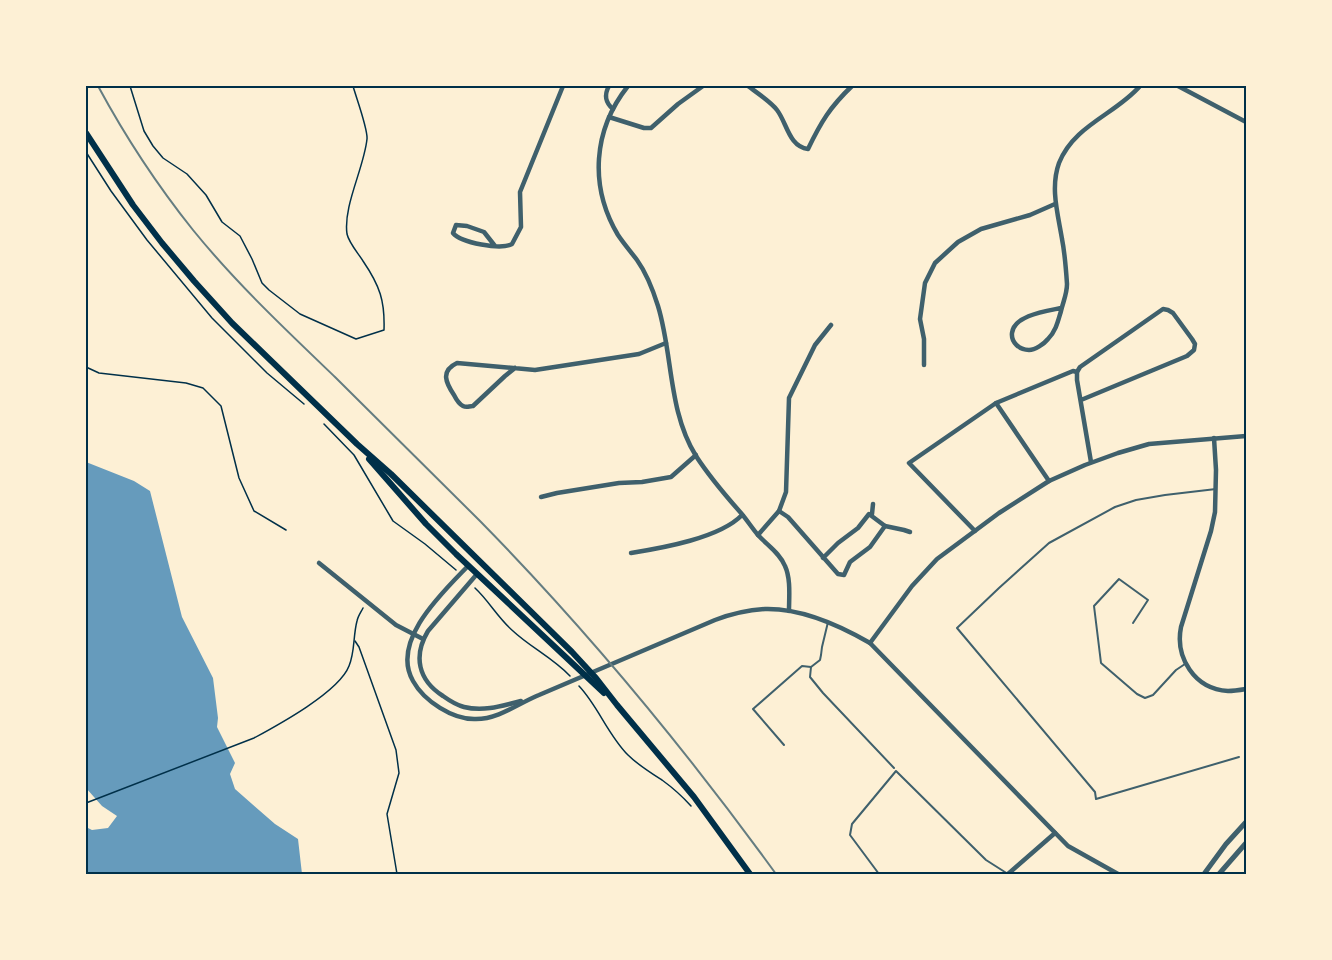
<svg xmlns="http://www.w3.org/2000/svg" width="1332" height="960" viewBox="0 0 1332 960" font-family="Manrope,sans-serif">
  <style>
    .water { fill: #669bbc }
    .lines { fill: none; stroke-linecap: round; stroke-linejoin: round }
    .path { stroke: #003049; stroke-width: 1.5 }
    .service { stroke: #3f606c; stroke-width: 2 }
    .minor { stroke: #3f606c; stroke-width: 4.5 }
    .tertiary { stroke: #3f606c; stroke-width: 5 }
    .secondary { stroke: #003049; stroke-width: 6 }
    .rail { stroke: #657d81; stroke-width: 2 }
    .neatline { fill: none; stroke: #003049; stroke-width: 2 }
  </style>
  <rect width="100%" height="100%" fill="#fdf0d5"/>
  <!-- water -->
  <polygon class="water" points="86,462 134,481 150,491 182,617 213,678 218,718 217,727 235,763 230,774 235,789 275,824 298,839 302,874 86,874 86,827 92,830 108,828 117,816 102,806 86,788"/>
  <g class="lines">
    <!-- path -->
    <g class="path">
      <path d="M 130,86 L 144,131 L 153,146 L 163,158 L 187,174 L 206,195 L 222,222 L 240,236 L 252,259 L 262,283 L 269,290 L 300,314 L 356,339 L 384,330 C 385,301 380,286 363,261 C 358,253 349,243 347,234 C 343,206 364,168 367,139 C 368,129 356,97 353,86"/>
      <polyline points="86,152 111,191 147,240 212,318 267,373 304,404"/>
      <polyline points="86,367 99,373 186,383 203,388 221,406 239,478 254,511 286,530"/>
      <polyline points="324,424 354,455 393,521 425,544 456,570"/>
      <path d="M 475,588 C 489,601 498,618 513,631 C 530,647 553,658 570,676"/>
      <polyline points="355,641 359,647 396,750 399,773 387,814 397,874"/>
      <path d="M 579,686 C 598,706 608,735 628,755 C 638,765 651,773 662,780 C 673,788 682,796 691,806"/>
      <path d="M 86,803 L 254,738 C 278,725 339,692 349,666 C 355,652 353,636 357,621 C 358,616 361,612 363,608"/>
    </g>
    <!-- service -->
    <g class="service">
      <polyline points="1216,489 1165,495 1136,500 1115,507 1049,543 999,588 957,628 1095,792 1096,799 1239,757"/>
      <polyline points="1133,623 1148,600 1119,579 1094,606 1101,663 1137,694 1145,698 1153,695 1176,670 1185,664"/>
      <polyline points="811,667 810,677 823,693 894,768"/>
      <polyline points="784,745 753,709 802,666 811,667 820,660 821,655 822,647 828,622"/>
      <polyline points="879,874 850,835 852,824 896,771 986,860 1008,874"/>
    </g>
    <!-- minor -->
    <g class="minor">
      <path d="M 609,86 C 604,95 605,102 613,109"/>
      <path d="M 628,86 C 593,130 589,186 618,235 C 624,244 631,252 637,260 C 647,274 653,290 658,306 C 673,355 668,411 696,456 C 709,476 725,495 741,513 C 747,520 752,528 758,535 C 767,545 780,553 785,566 C 791,579 789,597 789,611"/>
      <path d="M 748,86 C 756,92 771,102 777,110 C 787,123 789,147 808,149 C 821,122 830,107 852,86"/>
      <polyline points="1178,86 1246,122"/>
      <polyline points="609,117 644,128 651,128 678,104 703,86"/>
      <path d="M 495,246 L 484,232 L 467,226 L 456,225 L 453,233 C 461,243 501,250 512,244 L 521,227 L 520,192 L 563,86"/>
      <path d="M 1061,308 C 1047,311 1014,315 1012,333 C 1011,342 1019,350 1029,350 C 1035,350 1044,344 1048,339 C 1056,331 1058,321 1061,311 C 1063,302 1067,294 1067,284 C 1066,269 1065,254 1062,239 C 1058,214 1050,188 1059,163 C 1074,125 1116,114 1140,86"/>
      <polyline points="924,365 924,339 920,319 925,283 935,263 958,242 981,229 1030,215 1055,204"/>
      <path d="M 515,368 L 505,376 L 473,406 C 469,406 467,408 463,406 C 459,404 456,399 454,395 C 446,383 440,371 457,363 L 535,370 L 639,354 L 666,343"/>
      <polyline points="1081,400 1187,356 1194,350 1195,344 1192,339 1173,313 1168,310 1163,309 1080,367 1077,372 1077,380 1091,462"/>
      <polyline points="996,403 1049,481"/>
      <path d="M 1214,438 L 1216,470 L 1215,512 L 1211,531 L 1181,627 C 1175,657 1194,689 1228,691 C 1234,691 1240,690 1246,689"/>
      <polyline points="541,497 557,493 619,483 642,482 671,477 696,455"/>
      <polyline points="779,511 788,517 838,574 844,575 850,562 870,547 885,526 869,514 858,528 838,543 823,558"/>
      <polyline points="872,514 873,504"/>
      <polyline points="885,526 904,530 910,532"/>
      <polyline points="975,531 909,463 996,403 1073,371 1077,372"/>
      <polyline points="758,535 779,511 786,492 789,398 815,345 831,325"/>
      <path d="M 631,553 C 662,548 720,538 742,515"/>
      <polyline points="319,563 396,625 423,639"/>
      <path d="M 468,566 C 443,592 390,641 413,681 C 424,701 453,720 476,719 C 499,719 519,703 539,695 C 598,670 657,645 715,620 C 731,614 748,610 765,609 C 802,608 839,625 870,643 L 1068,846 L 1118,874"/>
      <path d="M 477,574 L 428,631 C 413,656 418,680 443,696 C 450,701 456,705 464,707 C 483,712 502,706 521,701"/>
      <polyline points="870,643 912,586 937,559 999,513 1049,481 1085,465 1118,453 1149,444 1246,436"/>
      <polyline points="1008,874 1055,833"/>
    </g>
    <!-- tertiary -->
    <g class="tertiary">
      <polyline points="1204,874 1226,844 1246,822"/>
      <polyline points="1219,874 1246,843"/>
    </g>
    <!-- secondary -->
    <g class="secondary">
      <polyline points="86,133 133,205 162,243 194,281 232,323 357,444 391,474 572,652 596,678 617,705 694,797 750,874"/>
      <polyline points="369,459 426,524 456,554 604,693"/>
    </g>
    <!-- rail -->
    <path class="rail" d="M 98,86 C 125,136 157,185 193,230 C 236,283 286,330 335,377 C 383,425 432,473 480,521 C 588,631 686,750 776,874"/>
  </g>
  <!-- border -->
  <rect width="1332" height="960" fill="none" stroke="#fdf0d5" stroke-width="174"/>
  <rect x="87" y="87" width="1158" height="786" class="neatline"/>
</svg>
